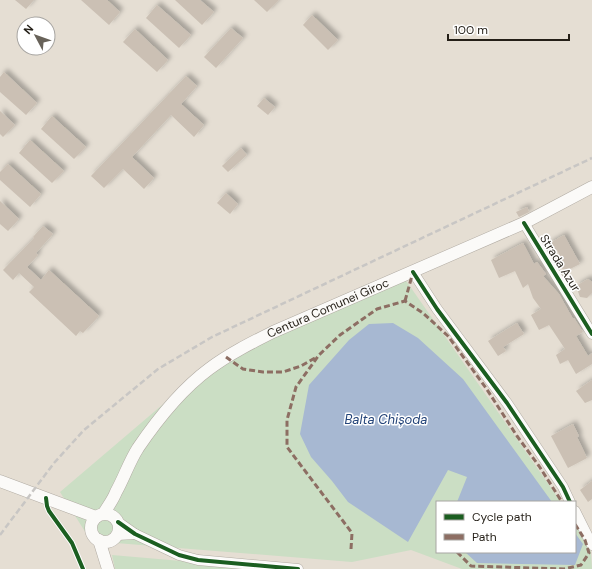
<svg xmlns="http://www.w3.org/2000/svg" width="592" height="569" viewBox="0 0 592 569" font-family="'DM Sans',sans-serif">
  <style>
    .green { fill: #cbdec4 }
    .water { fill: #a7b8d2 }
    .building { fill: #cbc0b4; filter: url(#shadow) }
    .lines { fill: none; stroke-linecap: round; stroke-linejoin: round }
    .minor-casing { stroke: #b1aba3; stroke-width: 11 }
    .major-casing { stroke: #b1aba3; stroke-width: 13 }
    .minor { stroke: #fbfaf8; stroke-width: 10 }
    .major { stroke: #fbfaf8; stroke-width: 12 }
    .rail { stroke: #c8c6c4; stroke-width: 2.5; stroke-dasharray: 6 3; stroke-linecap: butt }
    .quiet { stroke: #8d6e63; stroke-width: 3; stroke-dasharray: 6 3; stroke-linecap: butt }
    .cycleway-casing { stroke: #fff; stroke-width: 6 }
    .cycleway { stroke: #1b5e20; stroke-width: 4 }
    .labels { text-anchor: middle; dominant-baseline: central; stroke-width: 3; stroke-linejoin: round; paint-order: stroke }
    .street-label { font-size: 12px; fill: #241f17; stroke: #fff }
    .water-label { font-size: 13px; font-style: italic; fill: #244479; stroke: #fff }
  </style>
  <defs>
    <filter id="shadow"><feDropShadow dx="3.5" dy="-3.5" stdDeviation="2" flood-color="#0004"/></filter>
  </defs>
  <rect width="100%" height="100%" fill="#e5ded3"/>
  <!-- green -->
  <g class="green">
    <polygon points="402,275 561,502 437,502 437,552 575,552 575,522 581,530 591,552 592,569 462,569 411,550 352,562 91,541 60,492 195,377"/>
    <polygon points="112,555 251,567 249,569 115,569"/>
  </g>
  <!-- water -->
  <g class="water">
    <polygon points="393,323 418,338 463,379 552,502 457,502 467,477 448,470 408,542 348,502 332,481 311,457 300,434 309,385 349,340 369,324"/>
    <polygon points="575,533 583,544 575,565 477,563 465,552 575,552"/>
  </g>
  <!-- building -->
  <g class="building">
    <polygon points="15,0 34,0 26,9"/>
    <polygon points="81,0 107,0 120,12 109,25"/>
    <polygon points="175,0 200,0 214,12 202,25"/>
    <polygon points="254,0 279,0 267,12"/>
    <polygon points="157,5 191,35 179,48 146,18"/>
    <polygon points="312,15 338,40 328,50 303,25"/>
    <polygon points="231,28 243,38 216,68 204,57"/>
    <polygon points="135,29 168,60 157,72 123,42"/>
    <polygon points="4,72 37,103 26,115 0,92 0,77"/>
    <polygon points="186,76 197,86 181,104 204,125 194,137 171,115 132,157 154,178 144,189 123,169 104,188 91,176"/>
    <polygon points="264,98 275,107 268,115 257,106"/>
    <polygon points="0,111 15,125 3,137 0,134"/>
    <polygon points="52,116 86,147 74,159 41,129"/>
    <polygon points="30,140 64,171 52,183 19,153"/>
    <polygon points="241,148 247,155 228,172 222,166"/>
    <polygon points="8,164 41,194 30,207 0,180 0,172"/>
    <polygon points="226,193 238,204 230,214 217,203"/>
    <polygon points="0,201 19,219 8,231 0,224"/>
    <polygon points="527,207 529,212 519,217 516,212"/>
    <polygon points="43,226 53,234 36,253 38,255 27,267 41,280 49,270 99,316 83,333 80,331 76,336 29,292 34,287 19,273 13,280 3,270 34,238 33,237"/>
    <polygon points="564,235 580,264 564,272 560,264 563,262 557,250 553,252 548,244"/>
    <polygon points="523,243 534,264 537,262 546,274 543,276 559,294 573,319 574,318 583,332 576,336 588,356 592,353 592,364 576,374 568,360 560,364 556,355 565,349 549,325 539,330 531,315 541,309 533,298 528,284 523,288 515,271 499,278 491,260"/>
    <polygon points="588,279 592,282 592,293 587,298 580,297 576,286"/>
    <polygon points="517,323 524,334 503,347 506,351 498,356 488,341"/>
    <polygon points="592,380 592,400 585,403 576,391"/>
    <polygon points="573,424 579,436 577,437 587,458 568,468 551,436"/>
    <polygon points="592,481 592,499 588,502 580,490"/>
  </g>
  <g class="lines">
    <defs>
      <g id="minor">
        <polyline points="524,223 592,334"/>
        <polyline points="413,272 437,309 507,403 563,487 570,502"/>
        <polyline points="575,511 592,545"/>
        <polyline points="118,522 135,534 179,555 198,560 298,569"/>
        <polyline points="117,535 135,534"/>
      </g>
      <g id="major">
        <polyline points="0,481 96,517"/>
        <path id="s1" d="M 104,513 C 108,506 113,500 116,492 C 124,478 129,462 138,448 C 157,420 182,389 209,369 C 229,354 251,343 273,332 L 524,223 L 592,187"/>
        <circle cx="105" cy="528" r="14"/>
        <polyline points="99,540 108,569"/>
      </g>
    </defs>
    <!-- minor casing -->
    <use href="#minor" class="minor-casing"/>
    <!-- major casing -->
    <use href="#major" class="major-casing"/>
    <!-- minor -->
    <use href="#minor" class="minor"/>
    <!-- major -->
    <use href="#major" class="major"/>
    <!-- rail -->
    <polyline class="rail" points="0,535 54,463 84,430 158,369 212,337 592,158"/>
    <!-- quiet -->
    <g class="quiet">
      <polyline points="405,301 413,272"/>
      <polyline points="226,357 243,369 263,372 283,372 301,366 315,358"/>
      <polyline points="351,549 352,533 287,447 287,420 296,387 319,355 340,335 377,309 405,301 423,313 448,336 486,388 517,436 539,466 562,502"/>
      <polyline points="457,552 471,566 564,569 581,565 589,553 585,540 575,524"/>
    </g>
    <defs>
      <g id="cycleway">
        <polyline points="524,223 592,334"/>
        <polyline points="413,272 437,309 507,403 563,487 570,502"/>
        <polyline points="46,498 47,506 49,511 72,543 83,569"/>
        <polyline points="118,522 135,534 179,555 198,560 298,569"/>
      </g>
    </defs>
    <!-- cycleway casing -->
    <use href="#cycleway" class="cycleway-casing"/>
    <!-- cycleway -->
    <use href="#cycleway" class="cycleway"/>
  </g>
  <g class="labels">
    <!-- street labels -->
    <g class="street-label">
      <text transform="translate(560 263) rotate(58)">Strada Azur</text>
      <text stroke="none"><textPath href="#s1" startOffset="314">Centura Comunei Giroc</textPath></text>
    </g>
    <!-- water labels -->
    <g class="water-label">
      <text x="386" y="419">Balta Chișoda</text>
    </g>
  </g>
  <!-- legend -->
  <rect x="436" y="501" width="140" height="52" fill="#ffffff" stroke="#a7a5a2"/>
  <rect x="444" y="514" width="20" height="6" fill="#1b5e20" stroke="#a7a5a2"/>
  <text x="472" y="521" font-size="12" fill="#241f17">Cycle path</text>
  <rect x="444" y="534" width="20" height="6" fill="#8d6e63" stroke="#a7a5a2"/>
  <text x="472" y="541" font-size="12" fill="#241f17">Path</text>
  <!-- north arrow -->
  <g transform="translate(36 36) rotate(311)"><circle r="19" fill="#ffffff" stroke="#a7a5a2"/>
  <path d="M0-3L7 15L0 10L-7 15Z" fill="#686259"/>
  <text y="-6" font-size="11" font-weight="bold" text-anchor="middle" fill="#241f17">N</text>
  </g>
  <!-- scale -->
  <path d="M448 34v6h121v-6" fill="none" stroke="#241f17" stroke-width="2"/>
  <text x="454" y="34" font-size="12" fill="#241f17" stroke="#ffffff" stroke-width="3" paint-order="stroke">100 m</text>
</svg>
